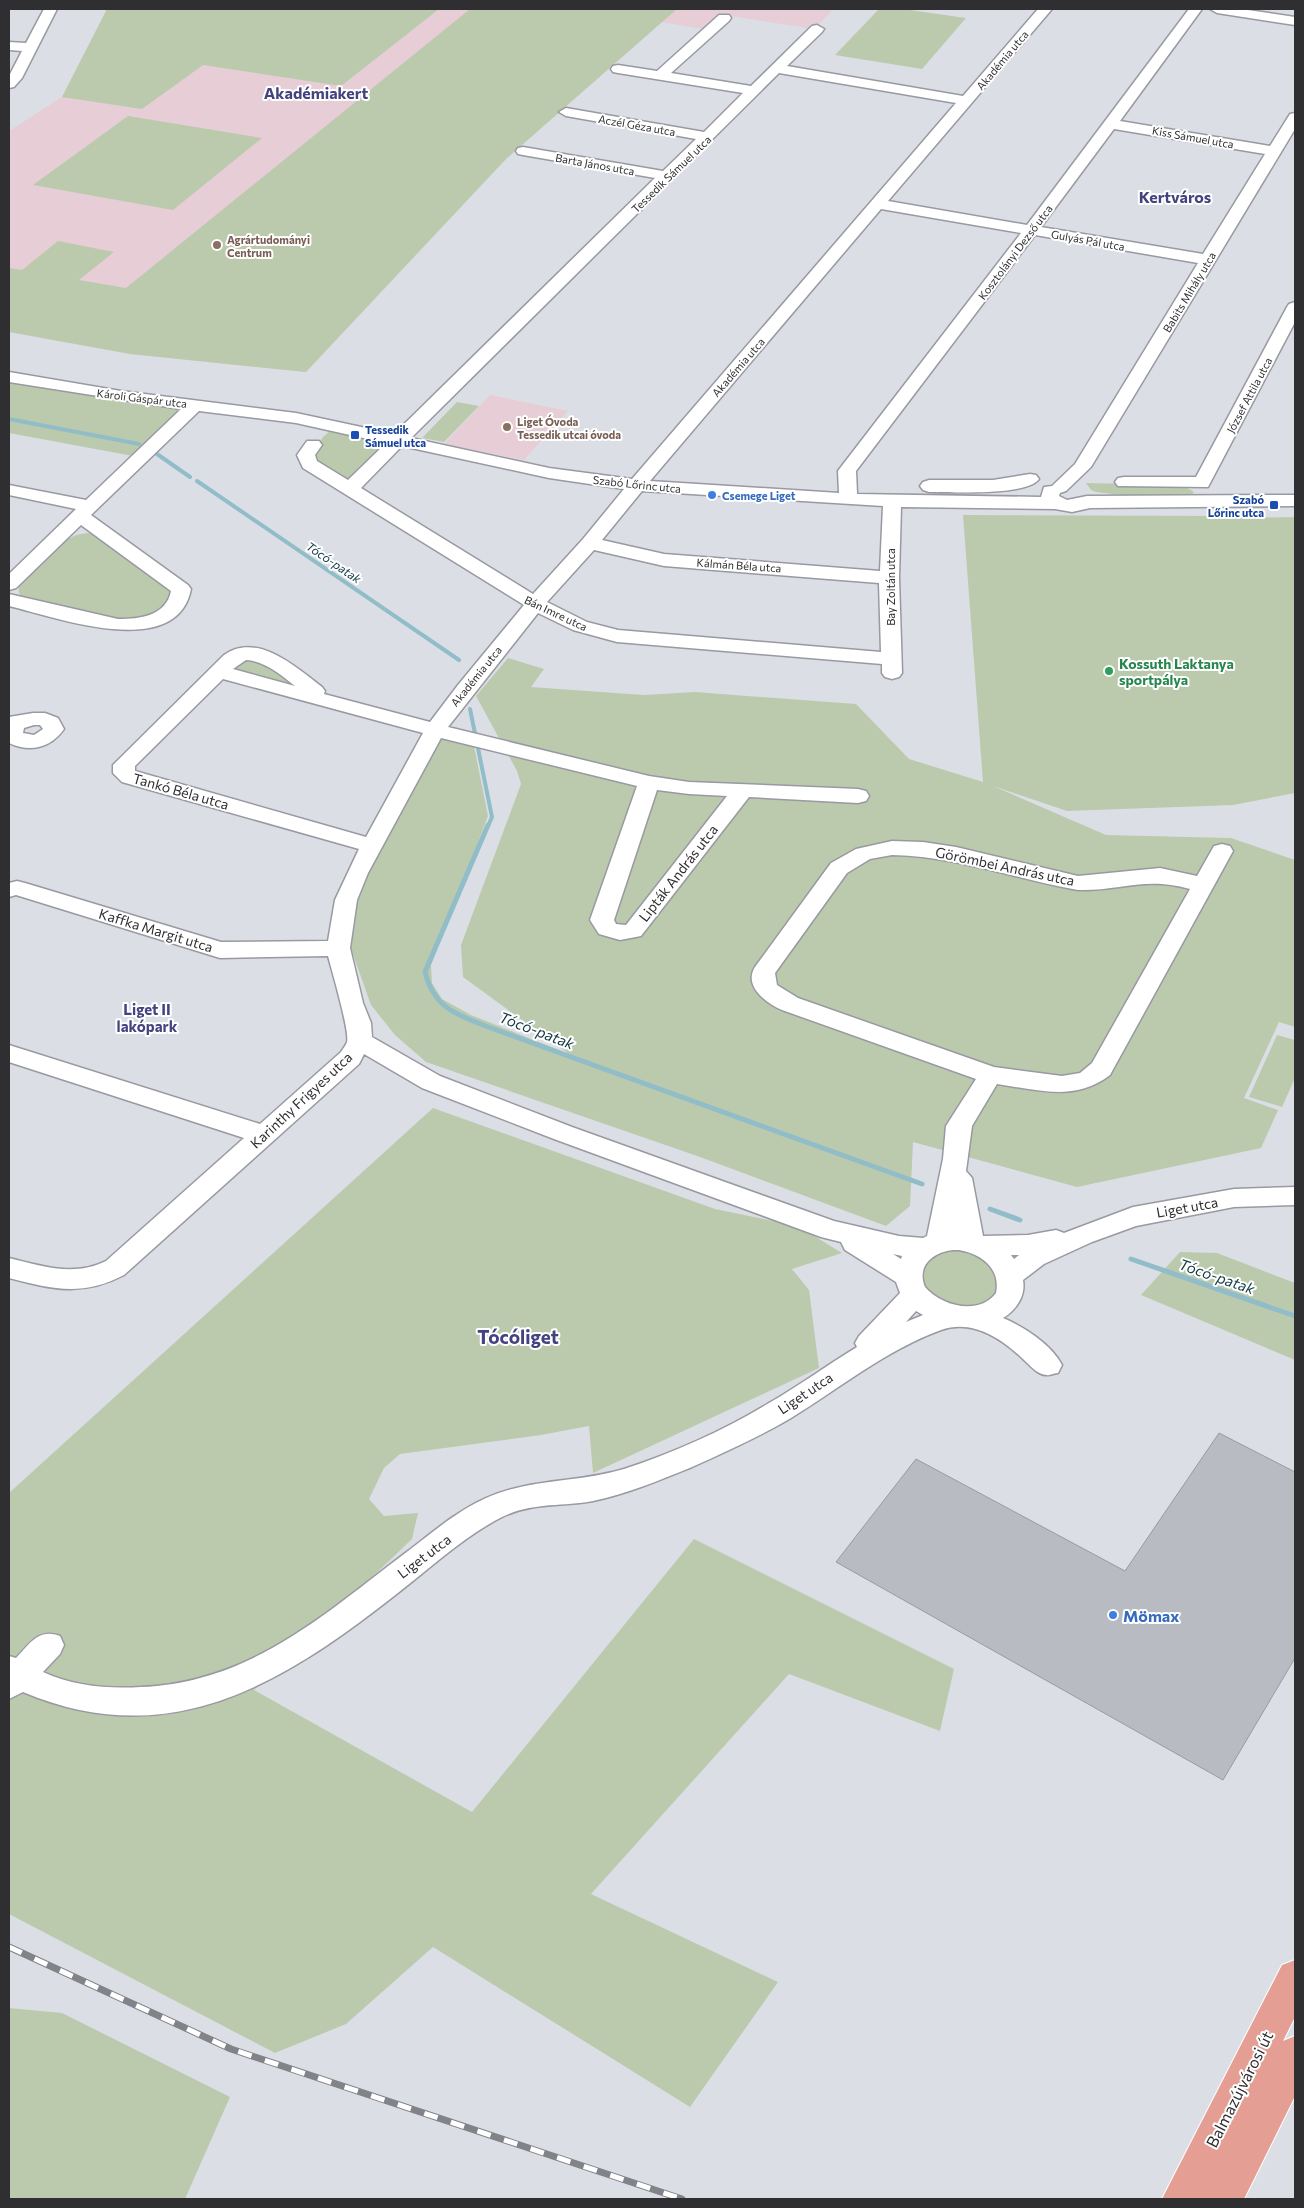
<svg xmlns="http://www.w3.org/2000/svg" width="1304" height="2208" viewBox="0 0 1304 2208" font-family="Commissioner,sans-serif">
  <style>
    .education { fill: #e6cdd6 }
    .green { fill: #bbcaad }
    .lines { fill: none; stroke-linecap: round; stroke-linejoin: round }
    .stream-far1 { stroke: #91bdc8; stroke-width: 4 }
    .stream { stroke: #91bdc8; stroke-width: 5 }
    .building { fill: #b9bbc3; stroke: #999aa1 }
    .minor-casing { stroke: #9899a1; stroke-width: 3 }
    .major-casing { stroke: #fff; stroke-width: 2 }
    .minor { fill: #fff; fill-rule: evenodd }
    .major { fill: #e59e93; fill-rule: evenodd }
    .rail-casing { stroke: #828389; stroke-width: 7 }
    .rail { stroke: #fff; stroke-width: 5; stroke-dasharray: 14; stroke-linecap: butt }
    .education-dot { fill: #8d6e63; stroke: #fff; stroke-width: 2 }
    .transit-dot { fill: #1a4fb4; stroke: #fff; stroke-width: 2 }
    .shop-dot { fill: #3f7fe0; stroke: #fff; stroke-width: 2 }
    .leisure-dot { fill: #2e9e5b; stroke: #fff; stroke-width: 2 }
    .labels { text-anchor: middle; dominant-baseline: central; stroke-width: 4; stroke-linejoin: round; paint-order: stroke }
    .far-street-label { font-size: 11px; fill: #2f2f32; stroke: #fff }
    .far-education-label { font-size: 11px; font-weight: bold; fill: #785e54; stroke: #fff; text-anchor: start }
    .far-transit-label { font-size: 11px; font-weight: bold; fill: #164399; stroke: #fff; text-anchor: start }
    .far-shop-label { font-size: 11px; font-weight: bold; fill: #366cbe; stroke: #fff; text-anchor: start }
    .far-water-label { font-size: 12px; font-style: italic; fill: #103943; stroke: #fff }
    .leisure-label { font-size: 14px; font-weight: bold; fill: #27864d; stroke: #fff; text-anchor: start }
    .street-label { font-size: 14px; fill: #2f2f32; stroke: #fff }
    .neighbourhood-label { font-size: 15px; font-weight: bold; fill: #444380; stroke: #fff }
    .water-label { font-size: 15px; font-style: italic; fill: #103943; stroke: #fff }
    .far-district-label { font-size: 16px; font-weight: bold; fill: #444380; stroke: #fff }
    .near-shop-label { font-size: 16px; font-weight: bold; fill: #366cbe; stroke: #fff; text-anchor: start }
    .near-street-label { font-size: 16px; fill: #2f2f32; stroke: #fff }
    .district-label { font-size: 19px; font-weight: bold; fill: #444380; stroke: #fff }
  </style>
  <rect width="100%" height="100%" fill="#dcdee6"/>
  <!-- education -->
  <g class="education">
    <polygon points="107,9 834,9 814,29 718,14 703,29 661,22 506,159 306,372 130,354 9,332 9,131 62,97"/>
    <polygon points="490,395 568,411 524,460 444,444"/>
  </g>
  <!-- green -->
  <g class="green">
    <polygon points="107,9 439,9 341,86 203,65 142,109 62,97"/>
    <polygon points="470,9 677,9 506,159 306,372 130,354 9,332 9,268 22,270 58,241 114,252 79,280 126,288"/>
    <polygon points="879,9 903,9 966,18 922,69 835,55"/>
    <polygon points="128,116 262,138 173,210 33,185"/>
    <polygon points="9,381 72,393 174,406 179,409 178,414 133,456 9,433"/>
    <polygon points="457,402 479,406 444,442 422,438"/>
    <path d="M 331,430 L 385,443 L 384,448 L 350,479 C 336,479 317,465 312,453 L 323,437 Z"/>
    <polygon points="1086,483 1176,485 1184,486 1194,492 1188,499 1160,500 1096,492 1091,490"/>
    <polygon points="963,515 1222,516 1231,518 1295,517 1295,793 1233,805 1067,811 993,786 1106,835 1231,838 1295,860 1295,1027 1279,1022 1244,1098 1278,1110 1261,1148 1077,1187 913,1142 910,1206 886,1226 700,1157 426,1062 395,1035 371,1005 349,943 363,869 436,736 474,746 488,816 431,965 432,983 442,999 471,1015 569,1054 463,977 461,945 521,784 517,771 476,696 508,658 544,669 531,687 644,695 695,692 856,704 909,759 983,782"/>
    <path d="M 89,533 L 96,535 L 171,589 L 173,594 C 167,601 160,611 151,615 C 127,628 52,604 23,598 C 17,592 18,589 21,582 C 40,563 60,534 89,533 Z"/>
    <polygon points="259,659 301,689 234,671 234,667 240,660"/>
    <polygon points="1277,1035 1295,1040 1295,1078 1282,1107 1249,1097"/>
    <polygon points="433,1108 715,1209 798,1226 842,1253 792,1269 809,1290 819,1368 593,1473 589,1426 541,1435 400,1454 384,1468 369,1499 384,1516 418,1513 412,1539 254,1690 472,1812 694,1539 954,1669 940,1731 789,1674 591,1894 778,1982 690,2107 433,1947 346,2024 275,2053 9,1914 9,1493"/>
    <polygon points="943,1249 975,1250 1002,1275 995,1298 978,1307 946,1306 923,1288 922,1264"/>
    <polygon points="1180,1252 1217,1253 1295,1283 1295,1360 1141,1295"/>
    <polygon points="9,2008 62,2013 230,2097 185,2199 9,2199"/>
  </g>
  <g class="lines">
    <!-- stream-far1 -->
    <g class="stream-far1">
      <polyline points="9,419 139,444"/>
      <polyline points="157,454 190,477"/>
      <polyline points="197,481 459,660"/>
      <polyline points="470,709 492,817 488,826"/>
    </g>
    <!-- stream -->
    <g class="stream">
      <path d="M 488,825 L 425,972 C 434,1009 458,1015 491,1028 L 922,1184"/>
      <polyline points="990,1209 1020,1220"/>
      <polyline points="1131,1259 1295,1316"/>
    </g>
  </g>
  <!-- building -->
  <polygon class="building" points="1219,1433 1295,1472 1295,1658 1223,1780 836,1562 916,1459 1125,1571"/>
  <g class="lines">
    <defs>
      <g id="minor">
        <polygon points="44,9 57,9 22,78 14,87 9,88 9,76 22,51 9,50 9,42 26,43"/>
        <path d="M 1038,9 L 1052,9 L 888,201 L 1027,225 L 1189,9 L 1202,9 L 1120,121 L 1270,146 L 1290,114 L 1295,113 L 1295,129 L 1091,467 L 1066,491 L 1060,493 L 1059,496 L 1067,500 L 1087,496 L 1295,495 L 1295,506 L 1090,508 L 1072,512 L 1055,509 L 901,507 L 899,578 L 902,673 L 899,677 L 892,679 L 885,677 L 882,673 L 882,664 L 617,642 L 573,630 L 538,613 L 448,727 L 649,776 L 689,782 L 858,789 L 866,791 L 869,796 L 866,801 L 858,803 L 749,797 L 641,936 L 620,940 L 599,934 L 590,920 L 637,786 L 441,738 L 368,873 L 357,900 L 350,948 L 363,1003 L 371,1023 L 372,1037 L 440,1076 L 572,1127 L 834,1221 L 899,1236 L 923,1238 L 927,1236 L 943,1159 L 946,1126 L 976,1079 L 782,1010 C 766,1003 743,986 755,967 L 831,863 L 856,849 L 892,841 L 923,842 L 956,847 L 1078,876 L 1160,868 L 1197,876 L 1214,846 L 1222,844 L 1230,846 L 1233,851 L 1110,1075 C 1075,1102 1038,1090 997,1084 L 972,1126 L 966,1171 L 972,1178 L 983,1236 L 1028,1235 L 1056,1230 L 1064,1233 L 1133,1207 L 1234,1189 L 1295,1187 L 1295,1205 L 1234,1207 L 1136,1226 L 1092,1242 L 1044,1264 L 1023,1280 C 1026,1296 1016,1310 1003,1318 C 1024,1327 1051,1344 1062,1365 L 1058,1373 C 1055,1373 1049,1376 1047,1375 C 1037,1375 1030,1365 1023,1359 C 1001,1338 972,1319 941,1330 C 886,1350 840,1388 791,1418 C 759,1437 725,1452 692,1467 C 660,1480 627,1494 593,1501 C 562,1507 532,1502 502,1517 C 463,1537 429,1569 394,1596 C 282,1684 169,1754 23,1692 L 9,1699 L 9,1656 L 16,1658 C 30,1644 38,1628 60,1636 L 64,1645 L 60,1654 L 43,1672 C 73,1686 108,1689 141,1687 C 252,1682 323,1615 408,1551 C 433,1532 457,1511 486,1498 C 531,1478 578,1483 624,1469 C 673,1453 725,1430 769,1403 C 799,1386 827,1365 857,1347 L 855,1343 L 859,1336 L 900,1293 L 896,1282 L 845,1250 L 841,1242 L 821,1237 L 554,1139 L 422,1088 L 364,1054 L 359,1064 L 124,1275 C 82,1297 52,1289 9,1278 L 9,1258 C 42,1266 74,1277 106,1261 L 244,1138 L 9,1062 L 9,1045 L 260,1124 L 341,1052 C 343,1049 346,1045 347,1042 C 350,1032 332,971 328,956 L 220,958 L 16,895 L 9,897 L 9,883 L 17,881 L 25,883 L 221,942 L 328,941 L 335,900 L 359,849 L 122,782 L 113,773 L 113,765 L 224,655 C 257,631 297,668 322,687 L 325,691 L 324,694 L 430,722 L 458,685 L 524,605 L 303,468 L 297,455 L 307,441 L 319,441 L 322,445 L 315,455 L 317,461 L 348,480 L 386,443 L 296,423 L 199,411 L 91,515 L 188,585 L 191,589 C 177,662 55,617 9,606 L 9,594 L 118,619 C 140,619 166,616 171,591 L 81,525 L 16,588 L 9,590 L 9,574 L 76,509 L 9,495 L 9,485 L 86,500 L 181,409 L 9,382 L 9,372 L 121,391 L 296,413 L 394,434 L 655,178 L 523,155 L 518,154 L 516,151 L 518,148 L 523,147 L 663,171 L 696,139 L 566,116 L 559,112 L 566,108 L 704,132 L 743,93 L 618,73 L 613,72 L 611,69 L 613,66 L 618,65 L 657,71 L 719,15 L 729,15 L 731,18 L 729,21 L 671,73 L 751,86 L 812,26 L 817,25 L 824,29 L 822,32 L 787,66 L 963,96 ZM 779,73 L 956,103 L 632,479 L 549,468 L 411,438 ZM 1114,129 L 1265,154 L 1203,254 L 1041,227 ZM 881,209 L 1021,233 L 841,467 L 838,471 L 839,493 L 650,481 ZM 1035,235 L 1198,263 L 1075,464 L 1052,486 L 1044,487 L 1041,497 L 857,494 L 856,471 ZM 402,446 L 549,478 L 624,489 L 583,539 L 533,594 L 361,488 ZM 642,491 L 883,506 L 880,571 L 664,554 L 602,540 ZM 594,550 L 664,566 L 879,583 L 881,652 L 618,630 L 587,622 L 547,602 ZM 246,660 C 265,661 281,675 295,686 L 233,669 ZM 223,679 L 423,733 L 366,837 L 135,771 L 135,766 ZM 657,790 L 689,794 L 727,796 L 626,925 L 616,924 L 614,920 ZM 892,855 C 956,856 1015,879 1078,890 C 1121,891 1145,876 1190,889 L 1092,1063 L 1080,1073 L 1062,1076 L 994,1067 L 798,998 L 777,985 L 775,973 L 847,873 L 870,859 ZM 959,1250 C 982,1254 1001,1269 996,1293 C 979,1316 941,1306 925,1287 C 915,1263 938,1249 959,1250 ZM 893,1254 L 902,1256 L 901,1259 ZM 1011,1255 L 1019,1255 L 1014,1259 ZM 916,1311 L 923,1315 L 906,1322 Z"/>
        <polygon points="1210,9 1241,9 1295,17 1295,25 1217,13"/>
        <polygon points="1295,302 1295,322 1208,487 1118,486 1115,482 1118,478 1124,477 1196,477 1287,307 1289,304"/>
        <path d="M 1030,474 L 1036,475 L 1039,479 C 1028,496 950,492 929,492 L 923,490 L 920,486 L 923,482 L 929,480 L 993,480 Z"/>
        <path d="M 33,713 L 45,713 L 58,718 L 64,729 C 51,748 30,753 9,743 L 9,717 ZM 34,725 L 40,725 L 43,729 L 34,735 L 23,733 L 24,728 Z"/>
      </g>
      <polygon id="major" points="1295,1960 1295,2017 1283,2041 1295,2036 1295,2096 1244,2199 1162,2199 1282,1965"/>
    </defs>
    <!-- minor casing -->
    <use href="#minor" class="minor-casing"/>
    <!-- major casing -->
    <use href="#major" class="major-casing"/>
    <!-- minor -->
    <use href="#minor" class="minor"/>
    <!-- major -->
    <use href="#major" class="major"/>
    <defs>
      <polyline id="rail" points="9,1947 231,2049 682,2199"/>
    </defs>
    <!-- rail casing -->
    <use href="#rail" class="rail-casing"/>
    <!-- rail -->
    <use href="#rail" class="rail"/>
  </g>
  <!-- markers -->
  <g class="education-dot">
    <circle cx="217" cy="245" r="5"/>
    <circle cx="507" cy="427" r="5"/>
  </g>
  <g class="transit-dot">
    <rect x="350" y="430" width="10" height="10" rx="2.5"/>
    <rect x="1269" y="500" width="10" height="10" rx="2.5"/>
  </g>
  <g class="shop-dot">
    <circle cx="712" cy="495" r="5"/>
    <circle cx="1113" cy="1615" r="5"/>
  </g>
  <circle class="leisure-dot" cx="1109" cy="671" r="5"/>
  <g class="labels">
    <!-- far-street labels -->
    <g class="far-street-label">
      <text transform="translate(1002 60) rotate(-50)">Akadémia utca</text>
      <text transform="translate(637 125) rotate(10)">Aczél Géza utca</text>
      <text transform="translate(1193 137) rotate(10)">Kiss Sámuel utca</text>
      <text transform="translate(595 164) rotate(10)">Barta János utca</text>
      <text transform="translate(671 174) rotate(-44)">Tessedik Sámuel utca</text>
      <text transform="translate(1088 240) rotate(10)">Gulyás Pál utca</text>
      <text transform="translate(1015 252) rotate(-53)">Kosztolányi Dezső utca</text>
      <text transform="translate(1189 292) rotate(-59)">Babits Mihály utca</text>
      <text transform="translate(738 367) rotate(-49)">Akadémia utca</text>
      <text transform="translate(1249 395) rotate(-62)">József Attila utca</text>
      <text transform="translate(142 398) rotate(7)">Károli Gáspár utca</text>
      <text transform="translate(637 484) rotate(6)">Szabó Lőrinc utca</text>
      <text transform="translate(739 565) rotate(4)">Kálmán Béla utca</text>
      <text transform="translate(890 587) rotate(-90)">Bay Zoltán utca</text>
      <text transform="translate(556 613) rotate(25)">Bán Imre utca</text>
      <text transform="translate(476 676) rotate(-51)">Akadémia utca</text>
    </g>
    <!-- far-education labels -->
    <g class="far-education-label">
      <text x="227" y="239">Agrártudományi<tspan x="227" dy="13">Centrum</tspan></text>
      <text x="517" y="421">Liget Óvoda<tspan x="517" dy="13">Tessedik utcai óvoda</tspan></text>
    </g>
    <!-- far-transit labels -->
    <g class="far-transit-label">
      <text x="365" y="429">Tessedik<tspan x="365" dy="13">Sámuel utca</tspan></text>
      <text x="1264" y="499" text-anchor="end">Szabó<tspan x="1264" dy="13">Lőrinc utca</tspan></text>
    </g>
    <!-- far-shop labels -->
    <g class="far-shop-label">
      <text x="722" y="495">Csemege Liget</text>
    </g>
    <!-- far-water labels -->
    <g class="far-water-label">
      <text transform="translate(334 562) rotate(34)">Tócó-patak</text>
    </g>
    <!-- leisure labels -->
    <g class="leisure-label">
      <text x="1119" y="663">Kossuth Laktanya<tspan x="1119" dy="16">sportpálya</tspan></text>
    </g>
    <!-- street labels -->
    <g class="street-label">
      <text transform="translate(181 791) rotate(16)">Tankó Béla utca</text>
      <text transform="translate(1005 866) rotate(12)">Görömbei András utca</text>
      <text transform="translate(678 873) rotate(-52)">Lipták András utca</text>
      <text transform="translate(156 930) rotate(17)">Kaffka Margit utca</text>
      <text transform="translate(301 1100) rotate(-43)">Karinthy Frigyes utca</text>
      <text transform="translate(1187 1207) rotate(-10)">Liget utca</text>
      <text transform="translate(805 1393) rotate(-34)">Liget utca</text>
      <text transform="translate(424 1556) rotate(-37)">Liget utca</text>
    </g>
    <!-- neighbourhood labels -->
    <g class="neighbourhood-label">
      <text x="147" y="1009">Liget II<tspan x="147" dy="17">lakópark</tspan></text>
    </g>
    <!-- water labels -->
    <g class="water-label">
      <text transform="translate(537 1030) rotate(21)">Tócó-patak</text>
      <text transform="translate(1217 1276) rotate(19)">Tócó-patak</text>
    </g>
    <!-- far-district labels -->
    <g class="far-district-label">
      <text x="316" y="92">Akadémiakert</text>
      <text x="1175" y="196">Kertváros</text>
    </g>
    <!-- near-shop labels -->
    <g class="near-shop-label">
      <text x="1123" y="1615">Mömax</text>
    </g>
    <!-- near-street labels -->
    <g class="near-street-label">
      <text transform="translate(1239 2089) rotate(-63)">Balmazújvárosi út</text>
    </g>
    <!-- district labels -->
    <g class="district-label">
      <text x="518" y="1336">Tócóliget</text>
    </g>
  </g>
  <!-- border -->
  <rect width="1304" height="2208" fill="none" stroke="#2f2f32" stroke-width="20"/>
</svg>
